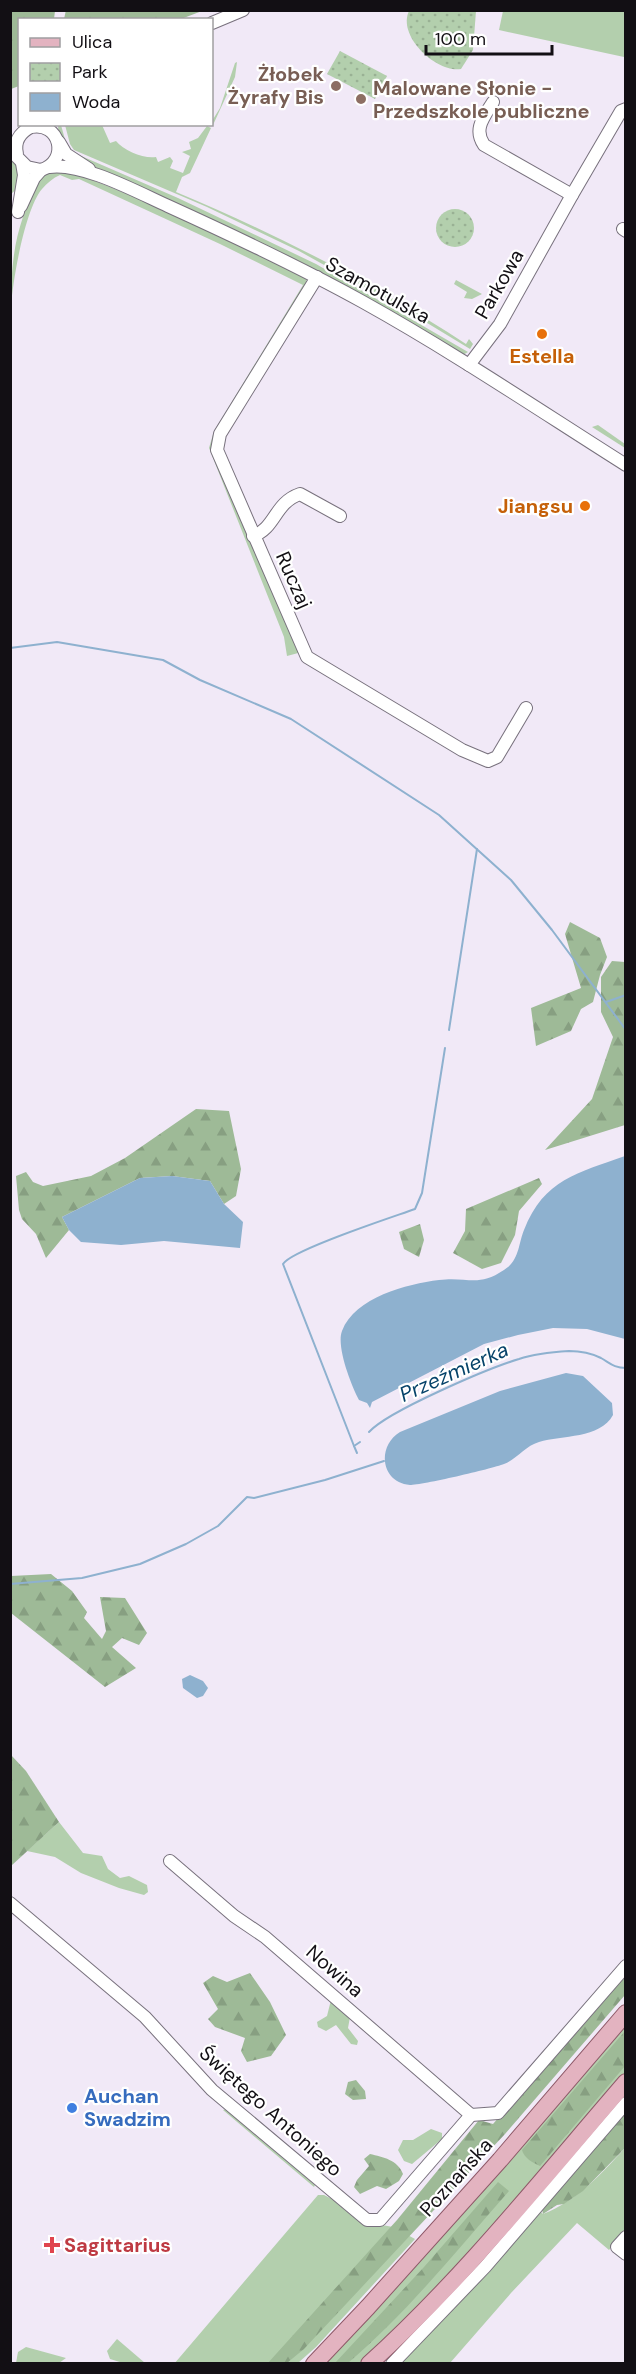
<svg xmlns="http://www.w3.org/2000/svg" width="636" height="2374" viewBox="0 0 636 2374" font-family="'DM Sans',sans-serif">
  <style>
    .grass { fill: #b3cfad }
    .forest { fill: url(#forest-firs) }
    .park { fill: url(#park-dots) }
    .water { fill: #8eb1cf }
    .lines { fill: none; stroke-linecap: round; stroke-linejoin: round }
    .stream { stroke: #8eb1cf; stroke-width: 2 }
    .minor-casing { stroke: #78717d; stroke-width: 14 }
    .major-casing { stroke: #8e5968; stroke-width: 18 }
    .minor { stroke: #fff; stroke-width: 12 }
    .major { stroke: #e3b3c0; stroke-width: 16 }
    .education-dot { fill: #8d6e63; stroke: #fff; stroke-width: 2 }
    .food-dot { fill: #e8710a; stroke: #fff; stroke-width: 2 }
    .shop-dot { fill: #3f7fe0; stroke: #fff; stroke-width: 2 }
    .health-dot { fill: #e0444e; stroke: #fff; stroke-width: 2 }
    .labels { text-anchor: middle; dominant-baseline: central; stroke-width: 4.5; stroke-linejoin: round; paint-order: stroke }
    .education-label { font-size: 20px; font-weight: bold; fill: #785e54; stroke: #fff; text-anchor: end }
    .street-label { font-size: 20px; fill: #120f14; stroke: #fff }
    .food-label { font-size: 20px; font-weight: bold; fill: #c56008; stroke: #fff }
    .shop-label { font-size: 20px; font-weight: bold; fill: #366cbe; stroke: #fff; text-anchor: start }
    .health-label { font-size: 20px; font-weight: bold; fill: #be3a42; stroke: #fff; text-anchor: start }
    .water-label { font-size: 21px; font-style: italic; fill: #054269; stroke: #fff }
  </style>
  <defs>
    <pattern id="forest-firs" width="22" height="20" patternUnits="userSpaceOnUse" patternTransform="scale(1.5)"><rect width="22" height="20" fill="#9eba97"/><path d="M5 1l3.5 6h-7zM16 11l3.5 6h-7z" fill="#879f81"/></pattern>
    <pattern id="park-dots" width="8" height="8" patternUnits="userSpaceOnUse" patternTransform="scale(1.5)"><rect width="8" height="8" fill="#b3cfad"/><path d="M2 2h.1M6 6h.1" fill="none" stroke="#99b194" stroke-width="1.8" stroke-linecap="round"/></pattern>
  </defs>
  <rect width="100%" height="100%" fill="#f1e9f7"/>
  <!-- grass -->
  <g class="grass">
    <polygon points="503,11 625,11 624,57 499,30"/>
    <polygon points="237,62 235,77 213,125 212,121 220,108 235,63"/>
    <path d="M 58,125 L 61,125 L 66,143 L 72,152 L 178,198 L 316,264 L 468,352 L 463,355 L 87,164 C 72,155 58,143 58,125 Z"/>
    <path d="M 65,125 L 102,125 L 110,143 L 116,141 C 124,151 144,159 156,157 L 158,162 L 170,157 L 173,161 L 170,168 L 183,173 L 190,156 L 182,152 L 191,149 L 189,142 L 198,138 L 207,126 L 211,128 L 190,173 L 182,177 L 176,192 C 276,234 375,284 466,344 L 469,339 L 473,344 L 470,349 L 414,315 L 299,251 L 207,207 L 74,150 L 70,144 Z"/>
    <polygon points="11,154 20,171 18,188 11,194"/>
    <path d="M 60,168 C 145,198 225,238 306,278 L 307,285 L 212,441 L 213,449 L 302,652 L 287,656 L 284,637 L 209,448 L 214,431 L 303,285 L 220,244 L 79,179 L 72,180 L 60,175 C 53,178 47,183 42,189 C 25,209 13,279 11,306 C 11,252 17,223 41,175 Z"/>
    <polygon points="456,280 482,294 472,299 464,298 467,292 454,284"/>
    <polygon points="598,425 625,444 625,448 592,427"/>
    <polygon points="59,1822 83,1853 102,1856 108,1869 120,1878 129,1876 147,1885 148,1892 144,1895 119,1888 81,1873 55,1857 27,1851"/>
    <polygon points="331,2000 350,2017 348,2028 358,2041 357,2045 351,2044 336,2025 326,2031 318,2027 317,2022 327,2016"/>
    <polygon points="625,2019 625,2075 475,2248 362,2363 320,2364"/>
    <polygon points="226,2109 315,2185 314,2187 223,2110"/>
    <polygon points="431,2129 442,2133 442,2139 412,2164 404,2161 398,2150 403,2140 413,2140"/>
    <path d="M 625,2148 L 625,2231 L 609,2250 L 577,2223 L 511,2293 L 450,2363 L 398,2364 L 474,2287 L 541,2212 L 543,2214 C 577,2201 601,2174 625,2148 Z"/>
    <polygon points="318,2195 324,2195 330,2198 332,2196 382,2225 393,2227 415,2239 316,2347 298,2363 174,2364"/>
    <polygon points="117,2339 145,2363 123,2363 110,2359 107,2351"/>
    <polygon points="26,2347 66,2358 59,2363 16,2363 18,2352"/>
  </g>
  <!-- forest -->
  <g class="forest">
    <polygon points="11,10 55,11 54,19 20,20 19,86 11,89"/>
    <polygon points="66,10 202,10 202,11 181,19 64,19"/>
    <polygon points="570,922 600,938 607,957 600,975 593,1002 581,1009 571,1031 536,1046 531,1008 581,988 565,934"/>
    <polygon points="612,961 625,962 625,1125 545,1150 592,1099 613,1037 601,1012 601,977"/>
    <polygon points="196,1109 229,1111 241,1169 236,1196 224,1204 210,1181 172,1176 140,1178 62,1217 69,1230 46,1258 36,1234 22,1219 19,1210 16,1176 26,1172 33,1182 43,1186 91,1176 125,1158"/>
    <polygon points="539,1178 542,1184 519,1211 515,1235 501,1263 482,1269 453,1253 465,1231 466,1209"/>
    <polygon points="420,1224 424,1240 419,1257 404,1249 399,1232"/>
    <polygon points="51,1574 72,1591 87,1612 84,1618 102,1639 106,1631 100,1597 125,1598 147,1633 139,1645 122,1638 112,1647 136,1668 105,1687 11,1613 11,1576"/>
    <polygon points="11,1755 26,1771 59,1822 11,1866"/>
    <polygon points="250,1973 270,2002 286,2035 271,2056 247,2062 241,2051 245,2038 215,2027 208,2019 218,2009 203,1983 213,1976 227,1982"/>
    <polygon points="625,1973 625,1995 505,2134 304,2349 287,2363 267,2364 397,2220 479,2120 493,2124"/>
    <path d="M 625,2031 L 625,2066 L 540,2166 C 533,2163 524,2158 522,2150 Z"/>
    <polygon points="356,2080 365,2091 366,2099 353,2100 345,2094 348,2082"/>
    <polygon points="625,2111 625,2148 583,2191 564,2204 557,2205 543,2214 542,2209"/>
    <path d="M 370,2154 C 383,2157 398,2160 403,2174 L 399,2181 L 386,2189 L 377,2186 L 360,2194 L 354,2187 L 357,2180 L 369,2166 L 364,2159 Z"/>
    <path d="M 498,2182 L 509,2191 C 457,2250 408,2312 348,2363 L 335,2363 L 424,2267 Z"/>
  </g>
  <!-- park -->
  <g class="park">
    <path d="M 409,11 L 476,11 L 473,50 L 461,69 C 436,73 397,36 409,11 Z"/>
    <polygon points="340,51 387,76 375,99 327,74"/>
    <circle cx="455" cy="228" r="19"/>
  </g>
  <!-- water -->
  <g class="water">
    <path d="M 625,1156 L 625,1339 L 587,1329 L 553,1328 L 518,1335 L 484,1344 L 372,1402 L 370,1408 L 367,1403 L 359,1400 C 351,1385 336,1346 342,1331 C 355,1297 407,1284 439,1280 C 469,1276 479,1289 508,1267 C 519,1258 519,1242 524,1230 C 544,1179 578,1173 625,1156 Z"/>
    <polygon points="172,1176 210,1181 224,1204 243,1222 240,1248 164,1241 121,1245 81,1242 69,1230 62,1217 140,1178"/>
    <path d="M 566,1373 L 583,1376 L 612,1403 L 613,1415 C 600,1439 562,1435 539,1442 C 525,1446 517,1459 504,1464 C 491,1469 422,1485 410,1485 C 380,1482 377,1446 400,1432 L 500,1391 Z"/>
    <polygon points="190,1675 203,1681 208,1688 203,1696 197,1698 183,1688 182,1679"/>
  </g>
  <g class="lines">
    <!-- stream -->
    <g class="stream">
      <polyline points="10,648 57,642 163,660 200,680 291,719 439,815 511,880 552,930 626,1030"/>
      <polyline points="606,1002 626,995"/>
      <polyline points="449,1030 477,849"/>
      <path d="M 369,1432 C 388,1411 489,1368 519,1359 C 534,1354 553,1352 569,1351 C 580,1351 591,1353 601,1358 C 610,1363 614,1368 626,1368"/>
      <path d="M 354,1446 L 283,1264 C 291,1250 393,1217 415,1209 L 422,1193 L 445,1048"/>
      <polyline points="357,1453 354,1446 360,1442"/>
      <polyline points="10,1584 82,1578 140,1564 186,1544 218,1526 247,1497 254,1498 325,1480 384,1461"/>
    </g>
    <defs>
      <g id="minor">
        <polyline points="212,23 243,10"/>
        <path d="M 493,102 C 484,117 473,129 484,145 L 572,195"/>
        <polyline points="59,142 66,154 89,169"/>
        <path d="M 10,150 L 27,167 L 41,170 C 70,161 60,121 31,127 C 19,133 14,142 17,154"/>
        <path d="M 49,167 C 82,162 137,192 168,206 C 234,236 300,267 363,302 C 453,352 539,410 626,465"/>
        <polyline points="21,206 34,178 41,170"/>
        <polyline points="18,212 24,175 22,163"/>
        <polyline points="623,229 626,231"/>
        <polyline points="317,277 220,434 217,450 307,657 462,750 488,761 497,757 526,708"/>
        <polyline points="469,365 500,324 572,195 621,111 626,109"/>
        <path d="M 253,536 C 276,528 274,503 300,494 L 340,516"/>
        <polyline points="170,1861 234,1916 265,1937 471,2115"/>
        <polyline points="10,1903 145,2017 212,2090 367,2220 380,2220 471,2115"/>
        <polyline points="471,2115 498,2113 626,1966"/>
        <polyline points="626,2237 617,2247 626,2254"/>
        <polyline points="392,2364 485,2267 626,2103"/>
      </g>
      <g id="major">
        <polyline points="314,2364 368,2307 500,2160 626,2013"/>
        <path d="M 369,2364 C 463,2279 543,2178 626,2082"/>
      </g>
    </defs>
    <!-- minor casing -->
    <use href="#minor" class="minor-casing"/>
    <!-- major casing -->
    <use href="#major" class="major-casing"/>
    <!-- minor -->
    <use href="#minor" class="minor"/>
    <!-- major -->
    <use href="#major" class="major"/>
  </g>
  <!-- markers -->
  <g class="education-dot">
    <circle cx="336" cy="86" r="6"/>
    <circle cx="361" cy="99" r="6"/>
  </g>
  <g class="food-dot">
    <circle cx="542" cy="334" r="6"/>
    <circle cx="585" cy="506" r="6"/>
  </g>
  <circle class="shop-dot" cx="72" cy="2108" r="6"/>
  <path class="health-dot" d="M49 2236h6v6h6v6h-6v6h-6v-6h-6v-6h6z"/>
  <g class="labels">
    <!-- education labels -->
    <g class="education-label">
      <text x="324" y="74">Żłobek<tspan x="324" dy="23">Żyrafy Bis</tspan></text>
      <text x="373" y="88" text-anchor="start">Malowane Słonie -<tspan x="373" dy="23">Przedszkole publiczne</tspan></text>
    </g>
    <!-- street labels -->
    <g class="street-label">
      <text transform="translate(499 284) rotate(-60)">Parkowa</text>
      <text transform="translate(378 290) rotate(29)">Szamotulska</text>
      <text transform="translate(294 580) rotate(66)">Ruczaj</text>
      <text transform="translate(335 1971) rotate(41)">Nowina</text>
      <text transform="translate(271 2111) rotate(42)">Świętego Antoniego</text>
      <text transform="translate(456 2177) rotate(-48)">Poznańska</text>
    </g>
    <!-- food labels -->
    <g class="food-label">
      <text x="542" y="356">Estella</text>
      <text x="573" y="506" text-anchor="end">Jiangsu</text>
    </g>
    <!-- shop labels -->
    <g class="shop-label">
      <text x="84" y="2096">Auchan<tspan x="84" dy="23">Swadzim</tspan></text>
    </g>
    <!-- health labels -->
    <g class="health-label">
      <text x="64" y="2245">Sagittarius</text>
    </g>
    <!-- water labels -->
    <g class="water-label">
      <text transform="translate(454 1372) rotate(-24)">Przeźmierka</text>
    </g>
  </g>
  <!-- border -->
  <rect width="636" height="2374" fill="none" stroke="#120f14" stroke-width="24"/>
  <!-- legend -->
  <rect x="18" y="18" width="195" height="108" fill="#ffffff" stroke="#a09fa1" stroke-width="1.5"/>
  <rect x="30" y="38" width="30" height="9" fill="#e3b3c0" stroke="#a09fa1" stroke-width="1.5"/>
  <text x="72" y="48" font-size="18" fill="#120f14">Ulica</text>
  <rect x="30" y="63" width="30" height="18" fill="url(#park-dots)" stroke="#a09fa1" stroke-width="1.5"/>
  <text x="72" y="78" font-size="18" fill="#120f14">Park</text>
  <rect x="30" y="93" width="30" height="18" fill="#8eb1cf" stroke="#a09fa1" stroke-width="1.5"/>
  <text x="72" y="108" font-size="18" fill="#120f14">Woda</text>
  <!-- scale -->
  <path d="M426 45v9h126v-9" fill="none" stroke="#120f14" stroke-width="3"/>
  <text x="435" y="45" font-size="18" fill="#120f14" stroke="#ffffff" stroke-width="4.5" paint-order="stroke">100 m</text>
</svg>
